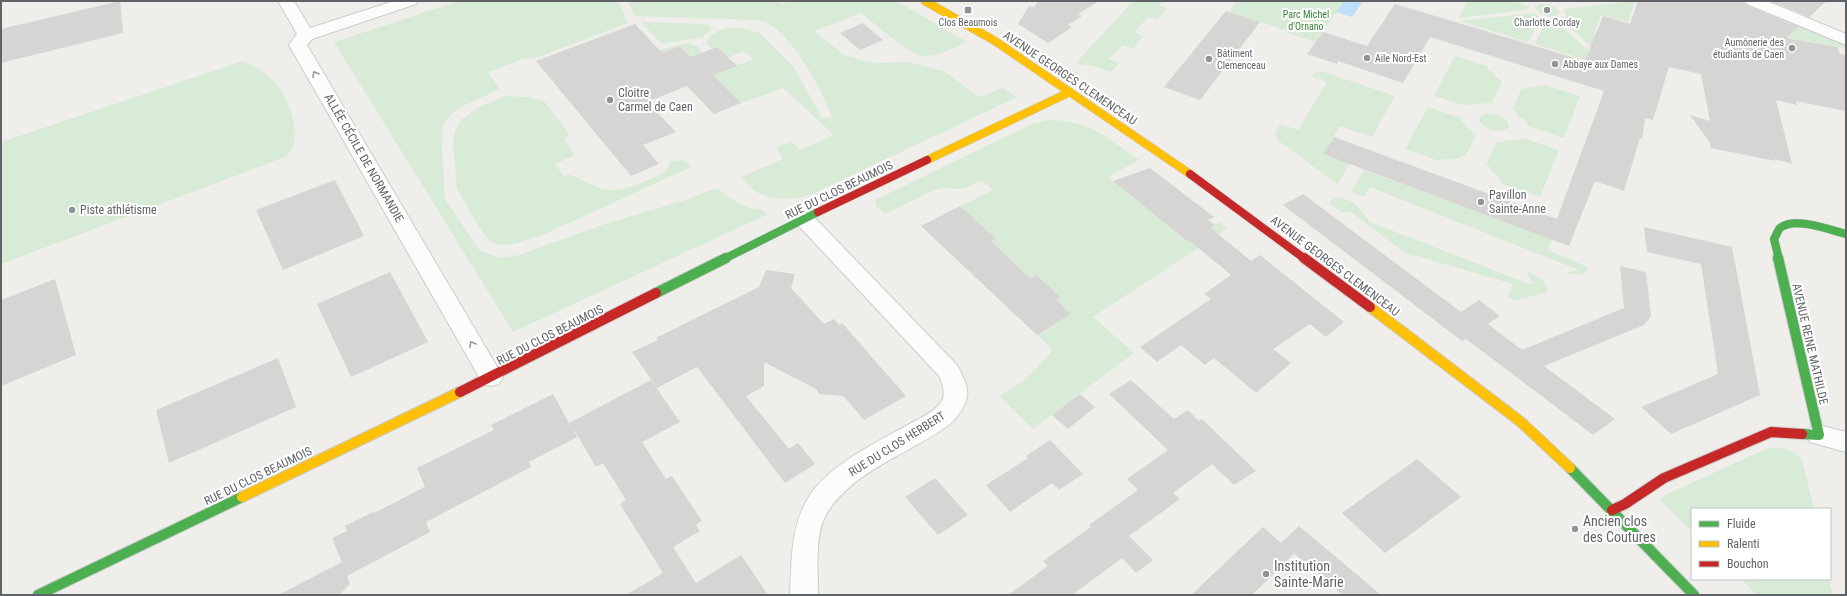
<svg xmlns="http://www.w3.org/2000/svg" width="1847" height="596" viewBox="0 0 1847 596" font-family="'Roboto Condensed',sans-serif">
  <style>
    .green { fill: #d8ebd6 }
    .water { fill: #bfe0f9 }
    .building { fill: #d6d5d3 }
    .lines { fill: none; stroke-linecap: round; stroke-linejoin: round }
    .street-casing { stroke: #cbcccc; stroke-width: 2 }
    .fast-far1-casing { stroke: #cacacb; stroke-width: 9 }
    .fast-casing { stroke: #cacacb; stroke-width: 12 }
    .slow-far1-casing { stroke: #cacacb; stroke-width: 9 }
    .slow-casing { stroke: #cacacb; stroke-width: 12 }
    .jam-far1-casing { stroke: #cacacb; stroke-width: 9 }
    .jam-casing { stroke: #cacacb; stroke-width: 12 }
    .street { fill: #fdfcfc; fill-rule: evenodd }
    .fast-far1 { stroke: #4caf50; stroke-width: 8 }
    .fast { stroke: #4caf50; stroke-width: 10 }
    .slow-far1 { stroke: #ffc107; stroke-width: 8 }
    .slow { stroke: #ffc107; stroke-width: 10 }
    .jam-far1 { stroke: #c62828; stroke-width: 8 }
    .jam { stroke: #c62828; stroke-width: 10 }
    .oneway { stroke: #96999c }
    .poi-dot { fill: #919496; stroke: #fff; stroke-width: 1.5 }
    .labels { text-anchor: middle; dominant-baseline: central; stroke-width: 4; stroke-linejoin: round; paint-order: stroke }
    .far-park-label { font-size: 10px; fill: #348238; stroke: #fff }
    .far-poi-label { font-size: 10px; fill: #5f6368; stroke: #fff; text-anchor: start }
    .street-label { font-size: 12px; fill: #5f6368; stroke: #fff }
    .poi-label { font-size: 12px; fill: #5f6368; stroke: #fff; text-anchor: start }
    .near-poi-label { font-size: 14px; fill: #5f6368; stroke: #fff; text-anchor: start }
  </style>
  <rect width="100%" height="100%" fill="#efeeea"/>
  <!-- green -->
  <g class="green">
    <path d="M 459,1 L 618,1 L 628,23 L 538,57 L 523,59 L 488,72 L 500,89 L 463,106 L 452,113 L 443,125 L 442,147 L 445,199 L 480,251 L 500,258 L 519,255 L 602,225 L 685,200 L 716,188 C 726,195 736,202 747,207 C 754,210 762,208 768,214 L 513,332 L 334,42 Z"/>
    <path d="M 628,1 L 778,1 L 782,4 L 789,1 L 896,1 L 967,42 C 953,48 938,57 922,56 C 911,56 872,21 861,13 L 814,31 L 844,55 L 874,63 L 908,62 L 944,71 L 978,97 L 1003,88 L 1017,97 L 810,195 C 793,200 771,201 755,191 C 750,187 746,182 741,177 L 783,159 L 776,148 L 791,141 L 800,150 L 834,135 L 783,88 L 741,103 L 713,75 L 753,59 L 744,51 L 728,57 L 717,47 L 712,49 L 707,44 L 708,38 L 716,32 L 726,28 L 739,28 L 760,33 L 793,66 L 822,118 L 832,117 C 822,90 793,36 767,23 C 764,22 759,21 755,20 L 635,16 Z"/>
    <polygon points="1133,1 1162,1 1159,6 1167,8 1157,20 1148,17 1134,32 1143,36 1133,49 1123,45 1109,59 1119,63 1111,72 1090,65 1082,65 1077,62"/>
    <polygon points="1237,1 1344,1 1315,42 1287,33 1288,31 1229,12"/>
    <polygon points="1468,1 1512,1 1529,6 1530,9 1458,18"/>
    <polygon points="1635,1 1628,22 1601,15 1594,34 1621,42 1613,67 1561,19 1566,16 1564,9"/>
    <polygon points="1738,1 1845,45 1846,48 1778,36"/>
    <path d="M 1539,4 L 1549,4 L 1559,10 L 1559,14 C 1552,19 1541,16 1535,8 Z"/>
    <polygon points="1533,13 1541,17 1528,42 1460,21"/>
    <polygon points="1547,19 1555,20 1605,66 1535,44"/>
    <polygon points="641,22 705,24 710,26 711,30 702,37 662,44"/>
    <polygon points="687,43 697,46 702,53 691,57 680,46 662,53 659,50"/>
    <polygon points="1455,56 1487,66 1488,70 1494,73 1493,74 1502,82 1492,103 1472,104 1467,106 1434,96"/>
    <path d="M 243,61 C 256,67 270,75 279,87 C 289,102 299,128 293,147 C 292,150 288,154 285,157 L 1,264 L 1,142 Z"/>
    <polygon points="1316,72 1324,72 1395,96 1372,137 1340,126 1323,154 1350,164 1337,184 1279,141 1275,134 1280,124 1298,130 1327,82 1311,76"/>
    <path d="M 1545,85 L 1580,96 L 1564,138 L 1528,126 C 1526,118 1517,118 1515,111 L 1512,110 L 1522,88 L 1525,89 L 1528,87 Z"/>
    <path d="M 504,96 L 530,97 L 544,101 L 569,134 L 565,141 L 575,155 L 555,164 L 564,176 L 568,174 C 582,179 594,188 608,190 C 620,192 659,178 666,170 C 668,167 669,164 670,161 L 684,160 L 691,167 L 545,234 L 514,244 L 499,245 L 490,242 L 476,222 L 457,189 L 453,143 L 455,131 L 461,120 L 476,109 Z"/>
    <path d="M 1428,107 L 1461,118 L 1462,122 L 1467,125 L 1467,127 L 1476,135 L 1465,157 L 1462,156 C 1455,161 1447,157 1439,161 L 1405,149 Z"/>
    <path d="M 1487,113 L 1499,115 L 1508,122 L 1509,127 C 1500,135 1487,130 1480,122 L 1479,117 Z"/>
    <path d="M 1050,120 C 1089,120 1109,139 1139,160 L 1108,177 L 1187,242 L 1220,222 L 1227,229 L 1093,317 L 1134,353 L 1033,429 L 999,396 L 1026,379 L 1053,350 L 1037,335 L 1071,314 L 1056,300 L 1061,297 L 1036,275 L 1030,278 L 991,241 L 995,239 L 955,209 L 993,190 L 982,180 L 967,187 L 957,189 L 943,188 L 932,191 L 885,214 L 876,206 L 875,200 L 1032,124 Z"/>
    <path d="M 1523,138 L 1559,150 L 1540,197 L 1502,184 C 1501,175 1491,175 1489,166 L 1486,165 L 1497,142 L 1500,143 C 1507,138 1515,143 1523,138 Z"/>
    <polygon points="1364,170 1552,239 1548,250 1588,267 1586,272 1580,275 1566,273 1579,270 1370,187 1365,197 1351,192"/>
    <path d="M 1335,197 C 1355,200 1359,207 1370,222 L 1529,284 L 1533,284 L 1527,272 C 1537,276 1548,280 1547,292 L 1521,299 L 1514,300 L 1508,298 L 1513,284 L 1406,253 L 1352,213 L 1341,212 L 1331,204 L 1330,201 Z"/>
    <path d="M 1768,448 C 1780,447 1794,449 1802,460 L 1814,509 L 1692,509 L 1692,532 L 1661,501 L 1661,497 Z"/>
    <polygon points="1741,579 1829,579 1833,595 1757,595"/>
  </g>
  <!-- water -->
  <polygon class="water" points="1344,1 1363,1 1352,17 1336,12"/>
  <!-- building -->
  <g class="building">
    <polygon points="120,1 123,33 1,63 1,29"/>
    <polygon points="1038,1 1099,1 1078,14 1082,16 1068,25 1072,27 1048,43 1018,24 1029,6 1034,7"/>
    <polygon points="1638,1 1744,1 1746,5 1798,27 1786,38 1837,47 1840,54 1846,55 1846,111 1796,101 1797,105 1776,100 1792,164 1774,159 1775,161 1711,148 1710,143 1690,115 1710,121 1701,74 1669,67 1653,120 1645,118 1642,139 1640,138 1624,191 1595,181 1569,246 1323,154 1334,137 1557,219 1604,91 1430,37 1403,83 1338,61 1337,64 1307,54 1323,32 1367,46 1395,4 1585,61 1603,16 1630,24"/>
    <polygon points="1771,1 1827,1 1809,17"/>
    <polygon points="1226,11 1260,22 1200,100 1164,87"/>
    <polygon points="863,23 883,40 860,50 840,33"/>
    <polygon points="635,24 662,53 680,46 691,57 717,47 737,66 713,75 741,103 714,114 687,86 647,102 676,132 643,145 659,164 631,176 536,61"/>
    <polygon points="1150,168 1214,217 1208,220 1215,225 1211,228 1251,261 1260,255 1344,322 1326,337 1310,324 1273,349 1291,363 1256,393 1214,358 1205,365 1181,345 1157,362 1140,347 1211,299 1204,294 1231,275 1190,241 1188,242 1113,181"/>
    <polygon points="335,180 364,236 283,270 256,210"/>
    <polygon points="1303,194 1461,312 1479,300 1500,316 1488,324 1522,350 1624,308 1620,266 1646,272 1651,316 1644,325 1544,366 1615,419 1593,435 1466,339 1462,341 1283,205"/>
    <polygon points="960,206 996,239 991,241 1030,278 1036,275 1061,297 1056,300 1071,314 1037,335 921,226"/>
    <polygon points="1644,227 1732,247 1760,395 1671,434 1641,407 1718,374 1701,264 1647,252"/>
    <polygon points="766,270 795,274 791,288 824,324 834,319 839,325 842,323 906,396 864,420 843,396 819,394 816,389 764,362 764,386 746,396 789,449 798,443 815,464 785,483 697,367 657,388 632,352 658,340 656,338 759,287"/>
    <polygon points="390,272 428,342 351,377 317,304"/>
    <polygon points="55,279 76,355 1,386 1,300"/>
    <polygon points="278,358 296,407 169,463 156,410"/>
    <polygon points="651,380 680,422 642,442 666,479 672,476 702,521 696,525 700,531 673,547 696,583 741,555 768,595 626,595 663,573 620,504 626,500 603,463 596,467 570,423 577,437 529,462 531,467 426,522 430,532 347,576 350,584 339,595 278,595 342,562 332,538 347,531 345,526 373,512 374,513 425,487 417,468 494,430 491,425 553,394 569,423"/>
    <polygon points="1131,380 1174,419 1188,410 1199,421 1202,419 1256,471 1234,485 1212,464 1173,493 1180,499 1129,536 1153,560 1136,573 1122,558 1072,595 1008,595 1048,566 1043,561 1091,527 1089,525 1138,490 1127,479 1168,450 1109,394"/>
    <polygon points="1080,394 1095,407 1068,429 1052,415"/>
    <polygon points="1050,440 1083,474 1059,490 1052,483 1010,512 986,485 1028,458 1026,456"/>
    <polygon points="1417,459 1461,497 1385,553 1342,513"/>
    <polygon points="935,478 968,515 938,535 905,497"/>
    <polygon points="1299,526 1381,595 1343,595 1284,545 1294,554 1252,595 1191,595 1263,527 1281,543"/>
  </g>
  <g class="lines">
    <defs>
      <g id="street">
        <polygon points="278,1 294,1 310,28 394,1 418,1 416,4 312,39 307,45 499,370 503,377 499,384 491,386 483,384 289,45 297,34"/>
        <polygon points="1745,1 1767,1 1846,34 1846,45 1747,4"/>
        <path d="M 805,213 L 812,215 L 957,365 C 962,375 969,386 967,397 C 965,407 957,418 949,425 C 911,453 846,473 824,519 C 815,539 818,573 818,595 L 790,595 C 792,558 790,523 812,492 C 834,463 873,444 904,427 C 916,420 934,413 942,401 C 946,394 942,384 940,377 L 798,225 L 795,220 L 798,215 Z"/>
        <polygon points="1819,425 1846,432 1846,452 1810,442 1807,435 1810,428"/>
      </g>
      <g id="fast-far1">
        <polyline points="724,259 818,212"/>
        <path d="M 1779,259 L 1774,239 C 1776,236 1778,230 1780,228 C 1795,216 1830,230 1846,234"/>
      </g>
      <g id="fast">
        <polyline points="1778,258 1819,435 1802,434"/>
        <polyline points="656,293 726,258"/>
        <polyline points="1570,468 1694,595"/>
        <polyline points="38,595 242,497"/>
      </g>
      <g id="slow-far1">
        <polyline points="925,1 995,41 1190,174"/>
        <polyline points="927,160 1070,92"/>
      </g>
      <g id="slow">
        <polyline points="1370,307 1521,422 1570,468"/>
        <polyline points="242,497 460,392"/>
      </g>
      <g id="jam-far1">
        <polyline points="1190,174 1305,259"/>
        <polyline points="818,212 927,160"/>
      </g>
      <g id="jam">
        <polyline points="1304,258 1370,307"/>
        <polyline points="460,392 656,293"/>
        <polyline points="1612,510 1625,504 1664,478 1771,432 1802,434"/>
      </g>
    </defs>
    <!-- street casing -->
    <use href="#street" class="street-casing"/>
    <!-- fast-far1 casing -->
    <use href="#fast-far1" class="fast-far1-casing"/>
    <!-- fast casing -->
    <use href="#fast" class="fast-casing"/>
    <!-- slow-far1 casing -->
    <use href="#slow-far1" class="slow-far1-casing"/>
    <!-- slow casing -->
    <use href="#slow" class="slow-casing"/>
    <!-- jam-far1 casing -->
    <use href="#jam-far1" class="jam-far1-casing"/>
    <!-- jam casing -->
    <use href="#jam" class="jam-casing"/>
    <!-- street -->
    <use href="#street" class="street"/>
    <!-- fast-far1 -->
    <use href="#fast-far1" class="fast-far1"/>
    <!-- fast -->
    <use href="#fast" class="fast"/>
    <!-- slow-far1 -->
    <use href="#slow-far1" class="slow-far1"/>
    <!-- slow -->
    <use href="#slow" class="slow"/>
    <!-- jam-far1 -->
    <use href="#jam-far1" class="jam-far1"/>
    <!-- jam -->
    <use href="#jam" class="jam"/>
  </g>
  <!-- one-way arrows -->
  <defs><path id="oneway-chevron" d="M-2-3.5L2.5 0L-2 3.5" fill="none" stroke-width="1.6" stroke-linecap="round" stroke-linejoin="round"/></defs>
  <g class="oneway">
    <use href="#oneway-chevron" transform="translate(315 74) rotate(-120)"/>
    <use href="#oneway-chevron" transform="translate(472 344) rotate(-120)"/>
  </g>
  <!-- markers -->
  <g class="poi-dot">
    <rect x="964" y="6" width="8" height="8" rx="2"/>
    <circle cx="1547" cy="10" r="4"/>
    <circle cx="1792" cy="48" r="4"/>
    <circle cx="1367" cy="58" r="4"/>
    <circle cx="1209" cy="59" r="4"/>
    <circle cx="1555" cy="64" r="4"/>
    <circle cx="610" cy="100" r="4"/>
    <circle cx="1481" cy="202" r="4"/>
    <circle cx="72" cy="210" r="4"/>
    <circle cx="1575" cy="529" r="4"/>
    <circle cx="1266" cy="574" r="4"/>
  </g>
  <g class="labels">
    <!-- far-park labels -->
    <g class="far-park-label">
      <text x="1306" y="14">Parc Michel<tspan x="1306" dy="12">d'Ornano</tspan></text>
    </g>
    <!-- far-poi labels -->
    <g class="far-poi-label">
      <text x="968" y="22" text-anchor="middle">Clos Beaumois</text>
      <text x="1547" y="22" text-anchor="middle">Charlotte Corday</text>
      <text x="1784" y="42" text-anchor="end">Aumônerie des<tspan x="1784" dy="12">étudiants de Caen</tspan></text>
      <text x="1217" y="53">Bâtiment<tspan x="1217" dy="12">Clemenceau</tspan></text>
      <text x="1375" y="58">Aile Nord-Est</text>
      <text x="1563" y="64">Abbaye aux Dames</text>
    </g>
    <!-- street labels -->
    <g class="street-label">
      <text transform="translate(1070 78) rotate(34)">AVENUE GEORGES CLEMENCEAU</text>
      <text transform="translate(364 158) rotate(60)">ALLÉE CÉCILE DE NORMANDIE</text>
      <text transform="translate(839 190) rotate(-26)">RUE DU CLOS BEAUMOIS</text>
      <text transform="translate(1335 266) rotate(37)">AVENUE GEORGES CLEMENCEAU</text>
      <text transform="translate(550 335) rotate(-27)">RUE DU CLOS BEAUMOIS</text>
      <text transform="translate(1810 344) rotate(77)">AVENUE REINE MATHILDE</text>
      <text transform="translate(897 444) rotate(-32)">RUE DU CLOS HERBERT</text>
      <text transform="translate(258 476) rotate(-26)">RUE DU CLOS BEAUMOIS</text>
    </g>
    <!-- poi labels -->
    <g class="poi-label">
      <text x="618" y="93">Cloitre<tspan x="618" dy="14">Carmel de Caen</tspan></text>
      <text x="1489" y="195">Pavillon<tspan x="1489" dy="14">Sainte-Anne</tspan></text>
      <text x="80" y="210">Piste athlétisme</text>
    </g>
    <!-- near-poi labels -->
    <g class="near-poi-label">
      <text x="1583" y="521">Ancien clos<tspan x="1583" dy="16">des Coutures</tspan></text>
      <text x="1274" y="566">Institution<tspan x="1274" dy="16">Sainte-Marie</tspan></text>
    </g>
  </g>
  <!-- border -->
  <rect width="1847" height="596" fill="none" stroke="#5f6368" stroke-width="4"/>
  <!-- legend -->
  <rect x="1691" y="508" width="140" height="72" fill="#ffffff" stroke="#bfc1c3"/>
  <rect x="1699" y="521" width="20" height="6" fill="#4caf50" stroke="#bfc1c3"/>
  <text x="1727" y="528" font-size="12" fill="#5f6368">Fluide</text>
  <rect x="1699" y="541" width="20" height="6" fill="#ffc107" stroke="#bfc1c3"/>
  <text x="1727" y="548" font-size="12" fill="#5f6368">Ralenti</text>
  <rect x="1699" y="561" width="20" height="6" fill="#c62828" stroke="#bfc1c3"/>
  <text x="1727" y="568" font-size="12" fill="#5f6368">Bouchon</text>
</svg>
